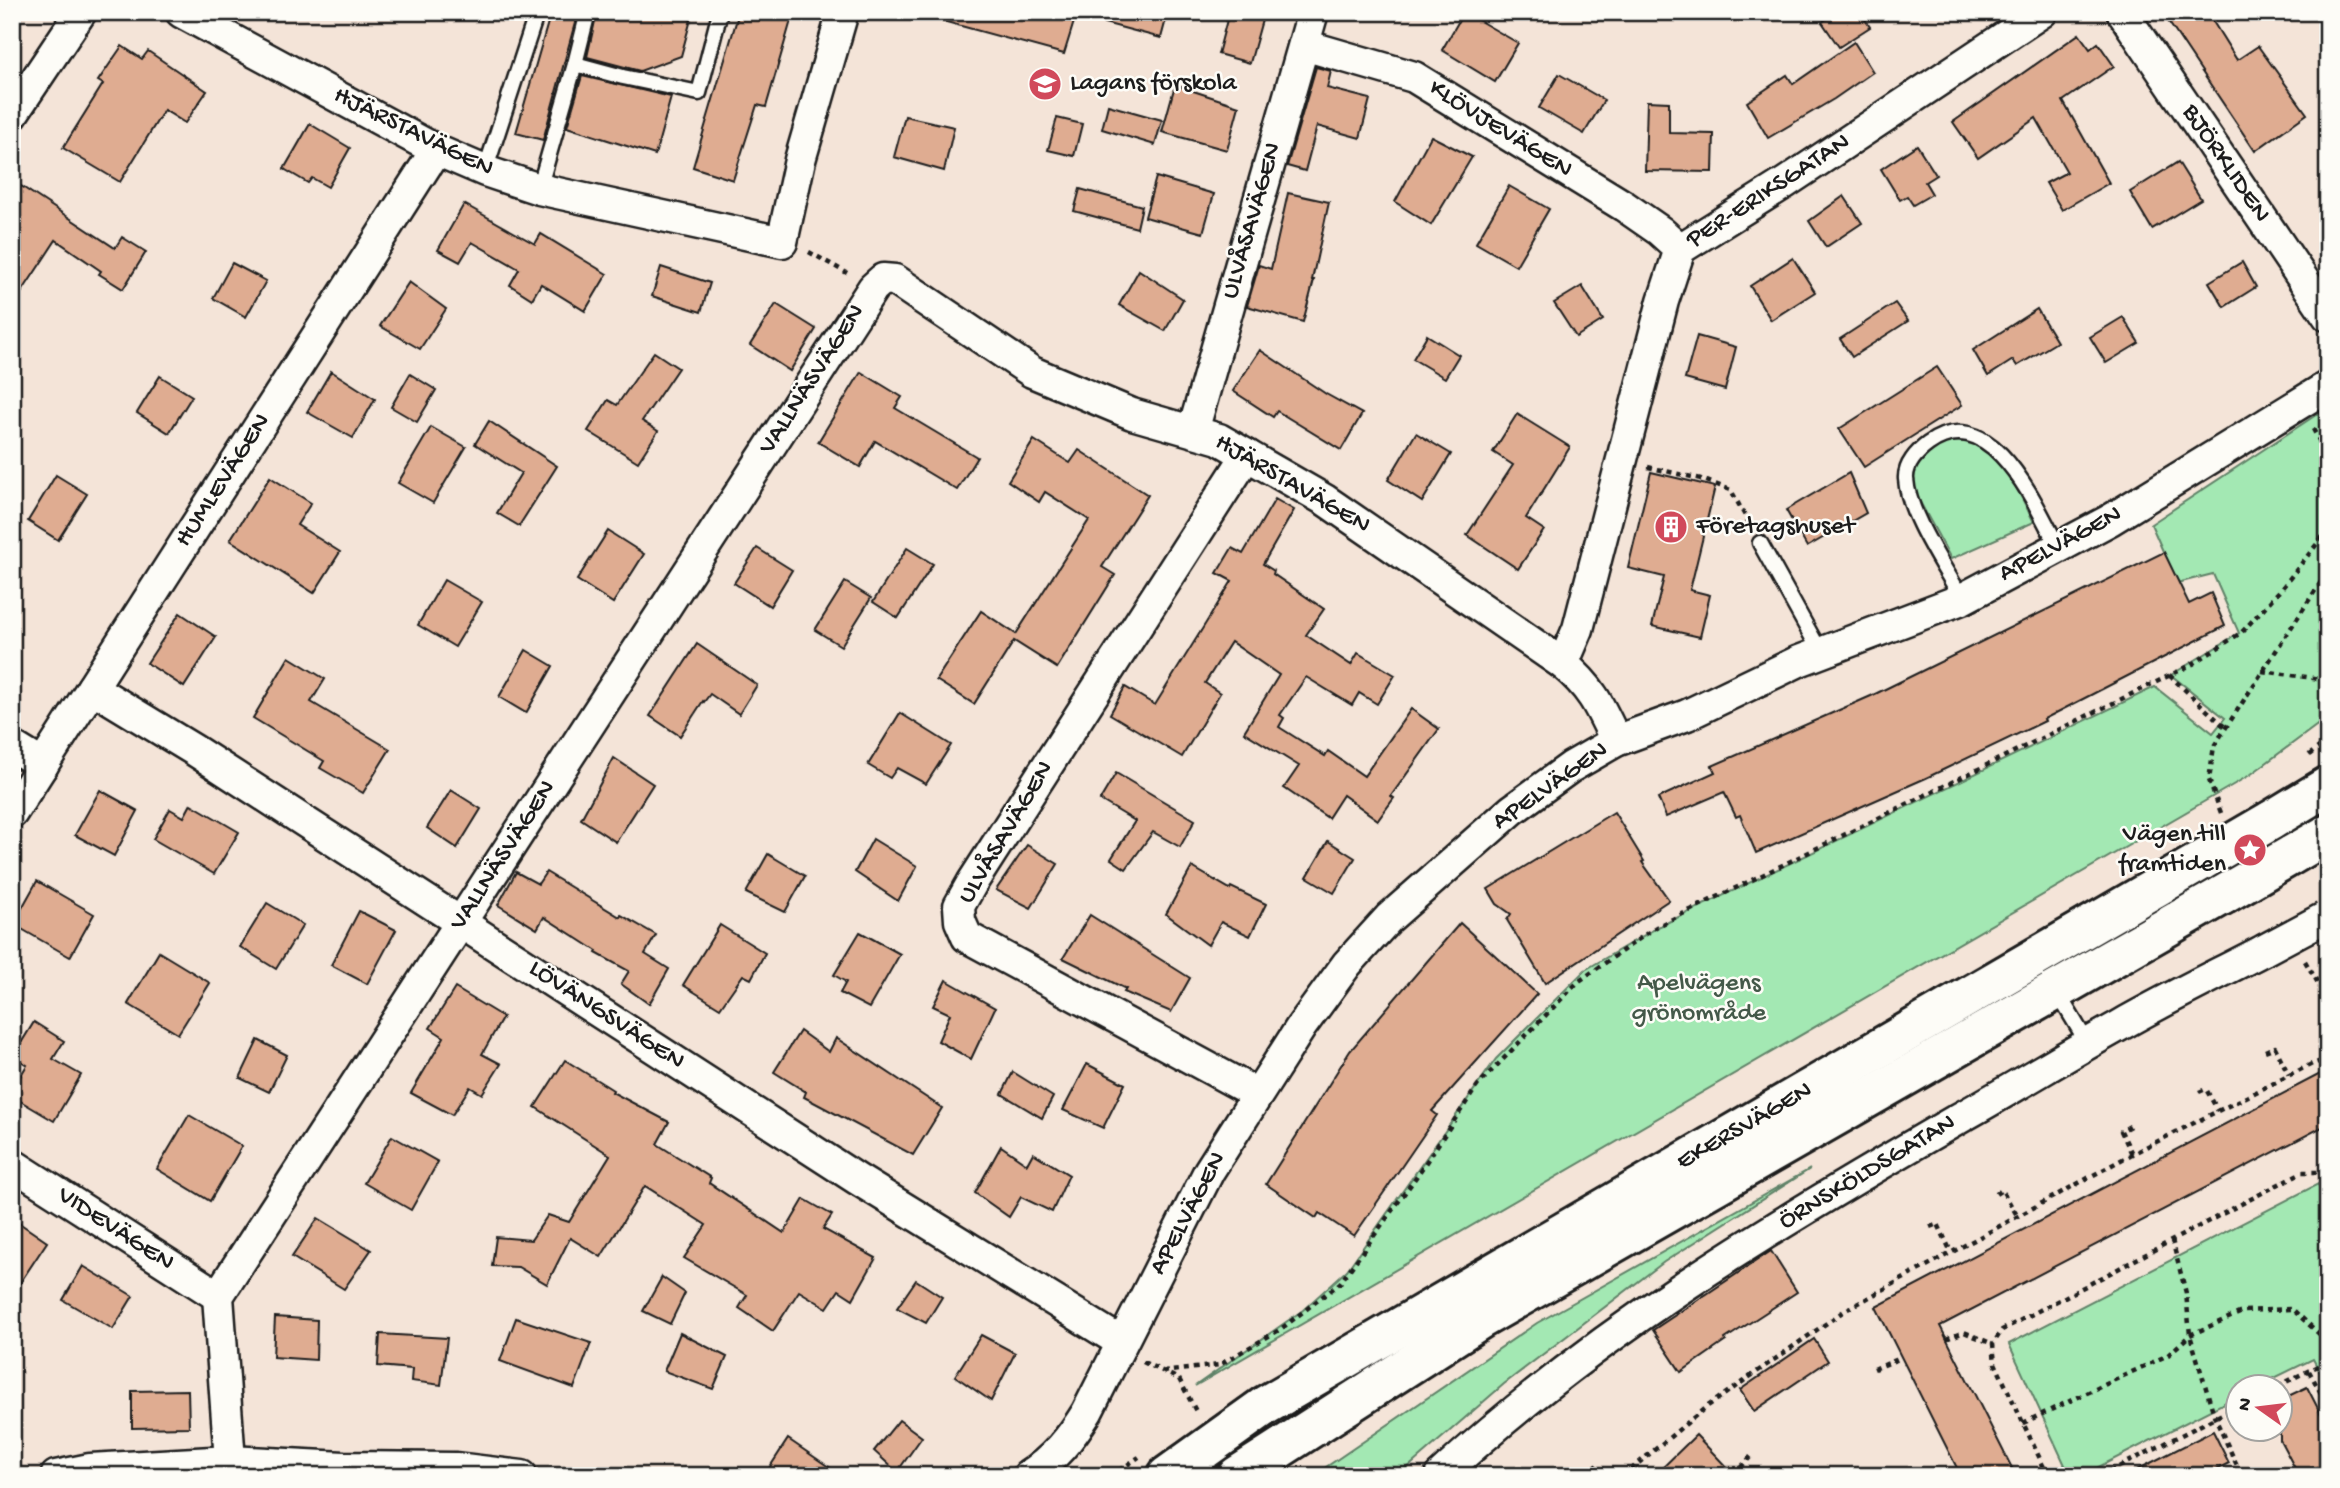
<svg xmlns="http://www.w3.org/2000/svg" width="2340" height="1488" viewBox="0 0 2340 1488" font-family="'Gochi Hand',sans-serif">
  <style>
    .green { fill: #a3e8b3; stroke: #608268; stroke-width: 2 }
    .building { fill: #dfac91; stroke: #1c1c1c; stroke-width: 2 }
    .lines { fill: none; stroke-linecap: round; stroke-linejoin: round }
    .service-casing { stroke: #1c1c1c; stroke-width: 19 }
    .minor-casing { stroke: #1c1c1c; stroke-width: 35 }
    .secondary-casing { stroke: #1c1c1c; stroke-width: 44 }
    .path { stroke: #1c1c1c; stroke-width: 4.5; stroke-dasharray: 5 5; stroke-linecap: butt }
    .service { stroke: #fdfcf7; stroke-width: 14 }
    .minor { stroke: #fdfcf7; stroke-width: 30 }
    .secondary { stroke: #fdfcf7; stroke-width: 38 }
    .minor-bridge-casing { stroke: #1c1c1c; stroke-width: 35; stroke-linecap: butt }
    .secondary-bridge-casing { stroke: #1c1c1c; stroke-width: 44; stroke-linecap: butt }
    .minor-bridge { stroke: #fdfcf7; stroke-width: 30 }
    .secondary-bridge { stroke: #fdfcf7; stroke-width: 38 }
    .labels { text-anchor: middle; dominant-baseline: central; stroke-width: 5; stroke-linejoin: round; paint-order: stroke }
    .poi-label { font-size: 26px; fill: #1c1c1c; stroke: #fdfcf7; text-anchor: start }
    .street-label { font-size: 26px; fill: #1c1c1c; stroke: #fdfcf7 }
    .park-label { font-size: 26px; fill: #445949; stroke: #fdfcf7 }
  </style>
  <rect width="100%" height="100%" fill="#f4e4d8"/>
  <filter id="ink" filterUnits="userSpaceOnUse"><feTurbulence type="fractalNoise" baseFrequency=".0143" numOctaves="2"/><feDisplacementMap in="SourceGraphic" scale="14" xChannelSelector="R" yChannelSelector="G"/><feConvolveMatrix kernelMatrix="1 2 1 2 8 2 1 2 1" color-interpolation-filters="sRGB"/></filter>
  <g filter="url(#ink)">
    <!-- green -->
    <g class="green">
      <polygon points="2328,407 2328,717 2250,775 1195,1386 1303,1310 1347,1270 1496,1059 1585,970 1660,926 2155,687 2213,733 2225,718 2171,675 2239,633 2213,574 2177,583 2151,524"/>
      <path d="M 1949,441 C 1956,442 1965,441 1972,443 C 2004,454 2020,496 2034,522 L 1951,559 L 1914,491 L 1914,471 L 1929,451 Z"/>
      <polygon points="1810,1169 1664,1262 1504,1384 1398,1476 1313,1476 1537,1323"/>
      <polygon points="2318,1184 2328,1206 2328,1387 2313,1359 2258,1386 2238,1386 2238,1396 2081,1476 2070,1476 2009,1344"/>
    </g>
    <!-- building -->
    <g class="building">
      <polygon points="551,12 578,12 543,140 516,133"/>
      <polygon points="597,12 693,12 681,56 640,71 587,57"/>
      <polygon points="739,12 776,12 792,17 766,107 757,105 733,180 693,167"/>
      <polygon points="940,12 1077,12 1064,54 939,20"/>
      <polygon points="1094,12 1168,12 1161,38 1093,20"/>
      <polygon points="1229,12 1262,20 1250,63 1218,54"/>
      <polygon points="1464,12 1518,43 1495,82 1442,50"/>
      <polygon points="1837,12 1860,12 1870,27 1839,47 1822,22"/>
      <polygon points="2162,12 2207,12 2237,60 2258,46 2307,114 2255,151"/>
      <polygon points="2079,34 2090,49 2098,43 2114,66 2063,101 2109,183 2062,210 2046,183 2067,172 2036,118 1978,158 1953,122"/>
      <polygon points="1854,42 1873,72 1834,99 1768,138 1747,102 1787,75 1793,84"/>
      <polygon points="122,46 142,59 148,51 207,91 185,123 164,110 120,182 63,148 103,84 98,81"/>
      <polygon points="1316,67 1331,71 1327,88 1370,99 1360,138 1317,126 1305,171 1287,166"/>
      <polygon points="1559,74 1604,100 1584,134 1539,108"/>
      <polygon points="582,76 671,97 655,155 567,127"/>
      <polygon points="1175,85 1239,106 1227,150 1162,132"/>
      <polygon points="1647,101 1669,102 1669,133 1714,134 1713,172 1645,171"/>
      <polygon points="1108,105 1162,120 1155,145 1102,129"/>
      <polygon points="905,116 954,127 944,171 894,157"/>
      <polygon points="1057,118 1082,124 1074,156 1048,150"/>
      <polygon points="310,124 350,148 328,187 312,178 308,183 284,169"/>
      <polygon points="1431,136 1472,157 1431,225 1395,202"/>
      <polygon points="1917,145 1936,175 1925,182 1932,194 1913,205 1907,196 1900,200 1881,169"/>
      <polygon points="2178,162 2201,199 2152,229 2130,192"/>
      <polygon points="1156,177 1214,194 1203,233 1145,217"/>
      <polygon points="21,186 115,248 122,237 146,252 123,289 99,274 101,271 56,240 12,307 12,200"/>
      <polygon points="1509,186 1549,209 1516,266 1476,243"/>
      <polygon points="1080,189 1142,206 1137,228 1074,211"/>
      <polygon points="1288,193 1329,202 1312,280 1314,280 1303,322 1247,306 1259,265 1271,269"/>
      <polygon points="1844,196 1862,223 1826,247 1809,221"/>
      <polygon points="464,204 535,244 541,234 607,274 585,311 541,284 532,299 510,285 519,269 472,242 460,262 438,250"/>
      <polygon points="1793,258 1815,292 1771,320 1750,286"/>
      <polygon points="2242,262 2256,287 2224,307 2209,282"/>
      <polygon points="232,263 266,281 246,317 213,298"/>
      <polygon points="661,267 710,283 701,312 652,296"/>
      <polygon points="1139,270 1183,299 1165,331 1119,305"/>
      <polygon points="409,282 446,309 420,349 380,326"/>
      <polygon points="1582,286 1603,320 1576,337 1554,303"/>
      <polygon points="1895,303 1908,321 1852,357 1840,339"/>
      <polygon points="776,304 816,329 790,371 750,345"/>
      <polygon points="2037,309 2057,342 2017,366 2013,360 1988,376 1973,350"/>
      <polygon points="2123,317 2139,343 2106,363 2090,337"/>
      <polygon points="1427,335 1459,355 1445,378 1413,359"/>
      <polygon points="1697,336 1736,347 1725,390 1685,379"/>
      <polygon points="1260,350 1326,394 1362,414 1341,450 1277,411 1273,417 1233,391"/>
      <polygon points="654,352 678,368 642,421 658,431 638,462 588,431 608,400 617,405"/>
      <polygon points="1937,367 1962,405 1864,467 1839,429"/>
      <polygon points="331,371 375,399 353,438 307,412"/>
      <polygon points="861,372 902,397 895,408 977,457 957,490 875,441 860,467 818,442"/>
      <polygon points="410,374 436,390 417,422 391,407"/>
      <polygon points="160,376 192,396 169,433 137,413"/>
      <polygon points="1517,414 1570,447 1526,518 1544,530 1518,569 1467,535 1513,465 1493,452"/>
      <polygon points="489,421 557,466 519,526 497,513 521,473 475,444"/>
      <polygon points="431,427 466,447 433,503 398,483"/>
      <polygon points="1416,433 1451,454 1422,502 1388,480"/>
      <polygon points="1034,440 1070,463 1079,450 1148,495 1102,567 1115,575 1057,668 1014,641 974,704 936,680 981,611 1016,634 1089,520 1045,492 1039,502 1008,481"/>
      <polygon points="1651,472 1715,487 1690,590 1710,595 1700,637 1652,626 1664,577 1628,568"/>
      <polygon points="1849,473 1866,513 1807,547 1786,510"/>
      <polygon points="56,475 87,494 58,540 28,521"/>
      <polygon points="270,477 311,503 297,525 340,552 314,593 230,540"/>
      <polygon points="1275,499 1294,510 1263,564 1274,571 1273,574 1324,609 1306,635 1351,665 1358,653 1395,675 1377,704 1359,693 1352,705 1306,677 1280,715 1284,718 1279,727 1325,756 1328,751 1364,776 1411,709 1439,729 1391,796 1394,798 1378,820 1343,795 1328,818 1284,788 1299,766 1244,732 1279,675 1231,642 1205,683 1220,693 1182,757 1110,714 1125,687 1155,705 1232,581 1217,573 1232,548 1243,554"/>
      <polygon points="608,531 644,554 613,603 577,580"/>
      <polygon points="757,548 792,570 770,606 734,583"/>
      <polygon points="907,548 933,564 898,618 873,602"/>
      <polygon points="2164,552 2189,604 2211,593 2225,626 2044,719 2045,721 1926,778 1756,853 1740,815 1736,817 1724,792 1666,817 1658,798 1715,772 1712,766 1871,696"/>
      <polygon points="444,580 482,602 455,647 418,625"/>
      <polygon points="845,582 871,598 841,646 815,630"/>
      <polygon points="180,613 216,637 184,687 147,663"/>
      <polygon points="697,644 757,685 739,714 710,694 704,702 703,701 680,736 650,716"/>
      <polygon points="526,650 553,666 526,713 499,697"/>
      <polygon points="289,657 325,679 311,702 390,749 363,793 320,768 324,761 253,718"/>
      <polygon points="900,713 951,745 926,784 897,768 890,778 868,765"/>
      <polygon points="614,758 653,784 616,842 581,819"/>
      <polygon points="1116,773 1195,820 1180,847 1153,832 1126,869 1111,859 1135,821 1100,800"/>
      <polygon points="100,790 138,811 114,856 75,835"/>
      <polygon points="451,790 481,809 457,848 427,828"/>
      <polygon points="191,804 239,832 214,874 153,839 170,809 184,817"/>
      <polygon points="1614,812 1644,861 1642,862 1669,900 1545,983 1507,920 1511,914 1497,904 1488,889"/>
      <polygon points="873,839 917,866 898,901 855,872"/>
      <polygon points="1328,841 1355,858 1334,893 1307,877"/>
      <polygon points="1027,845 1058,864 1031,908 996,890"/>
      <polygon points="768,854 805,876 785,912 746,893"/>
      <polygon points="1192,867 1230,889 1231,887 1266,904 1250,936 1221,922 1208,945 1166,914"/>
      <polygon points="516,872 538,884 546,872 620,917 621,915 656,935 645,954 669,969 649,1004 621,984 629,971 596,953 597,951 544,917 537,929 498,905"/>
      <polygon points="37,881 94,914 70,957 13,924"/>
      <polygon points="267,903 303,925 276,969 240,947"/>
      <polygon points="359,911 396,930 367,984 331,965"/>
      <polygon points="1090,915 1190,978 1171,1012 1124,992 1126,989 1063,958"/>
      <polygon points="1460,923 1537,994 1432,1111 1437,1115 1354,1236 1319,1213 1316,1218 1266,1184 1350,1051"/>
      <polygon points="720,925 765,953 751,979 743,975 720,1008 683,985"/>
      <polygon points="860,932 900,954 869,1008 840,993 846,982 834,975"/>
      <polygon points="159,952 210,983 178,1034 128,1004"/>
      <polygon points="946,980 995,1008 971,1059 938,1041 950,1014 933,1006"/>
      <polygon points="455,988 503,1017 482,1054 501,1064 482,1094 470,1087 452,1115 411,1093 444,1037 430,1028"/>
      <polygon points="34,1022 64,1041 53,1059 81,1075 54,1121 12,1096 12,1090 27,1065 13,1056"/>
      <polygon points="800,1031 829,1052 836,1038 942,1108 913,1155 804,1097 806,1092 774,1072"/>
      <polygon points="258,1040 287,1055 269,1092 240,1078"/>
      <polygon points="565,1060 613,1090 612,1092 669,1122 657,1144 711,1178 709,1183 784,1233 804,1199 832,1215 823,1229 876,1258 853,1299 839,1290 827,1308 799,1291 773,1331 739,1308 747,1295 684,1258 706,1225 645,1186 601,1257 570,1238 547,1284 518,1267 492,1266 496,1237 531,1240 548,1215 569,1222 610,1155 535,1107"/>
      <polygon points="1087,1064 1125,1084 1103,1128 1063,1110"/>
      <polygon points="2328,1070 2328,1124 1940,1326 2016,1476 1961,1476 1876,1307"/>
      <polygon points="1013,1072 1053,1097 1042,1118 1002,1094"/>
      <polygon points="189,1115 242,1146 210,1201 157,1169"/>
      <polygon points="392,1136 438,1162 411,1210 364,1183"/>
      <polygon points="1001,1146 1027,1164 1033,1153 1069,1175 1052,1212 1021,1197 1009,1217 975,1193"/>
      <polygon points="12,1218 47,1242 12,1295"/>
      <polygon points="318,1218 371,1250 344,1289 292,1257"/>
      <polygon points="1771,1251 1797,1292 1725,1339 1726,1341 1681,1372 1653,1330"/>
      <polygon points="83,1266 133,1296 113,1329 63,1300"/>
      <polygon points="662,1277 685,1293 670,1324 643,1311"/>
      <polygon points="916,1280 942,1297 926,1323 897,1308"/>
      <polygon points="275,1317 317,1320 316,1360 273,1357"/>
      <polygon points="516,1318 591,1343 574,1388 500,1361"/>
      <polygon points="680,1333 727,1357 713,1389 664,1371"/>
      <polygon points="380,1334 447,1338 441,1385 411,1381 412,1369 378,1366"/>
      <polygon points="981,1335 1015,1353 991,1401 955,1376"/>
      <polygon points="1814,1339 1828,1361 1754,1411 1740,1390"/>
      <polygon points="2307,1387 2328,1428 2328,1476 2299,1476 2280,1440 2280,1400"/>
      <polygon points="188,1390 189,1427 132,1428 132,1391"/>
      <polygon points="899,1420 922,1437 897,1472 874,1451"/>
      <polygon points="2213,1431 2229,1463 2204,1476 2125,1476"/>
      <polygon points="1696,1435 1735,1476 1654,1476"/>
      <polygon points="788,1439 842,1476 764,1476"/>
    </g>
    <g class="lines">
      <defs>
        <g id="service">
          <polyline points="588,12 575,64 623,77 699,93 720,12"/>
          <polyline points="485,171 537,12"/>
          <polyline points="539,189 575,64"/>
          <polyline points="1760,543 1821,653"/>
          <path d="M 1962,599 C 1944,566 1908,514 1906,479 C 1905,465 1917,452 1928,444 C 1991,399 2035,504 2058,547"/>
          <polyline points="2057,992 2088,1044"/>
        </g>
        <g id="minor">
          <polyline points="181,12 436,150 485,171 539,189 782,242 800,160 843,12"/>
          <polyline points="2122,12 2328,316"/>
          <polyline points="1304,45 1414,77 1624,206 1660,231 1680,249"/>
          <polyline points="12,115 81,12"/>
          <polyline points="1193,431 1313,12"/>
          <polyline points="1247,455 972,883 959,906 960,921 967,937 1257,1094"/>
          <polyline points="1563,664 1578,629 1663,301 1680,249 1785,183 2042,12"/>
          <polyline points="92,688 194,750 857,1179 1121,1342"/>
          <polyline points="12,746 43,765"/>
          <polyline points="12,813 436,150"/>
          <polyline points="12,1164 218,1296"/>
          <path d="M 230,1461 L 218,1296 L 873,288 L 883,279 L 895,280 L 1032,372 L 1132,414 L 1219,439 L 1325,500 L 1563,664 C 1593,689 1600,707 1616,741"/>
          <polyline points="56,1476 90,1469 230,1461 344,1467 456,1468 522,1476"/>
          <path d="M 1028,1476 C 1054,1459 1071,1438 1087,1412 L 1209,1171 L 1301,1027 L 1347,964 L 1389,918 L 1512,810 L 1571,767 L 1616,741 L 1687,715 L 1799,661 L 1962,599 L 2110,520 L 2328,386"/>
          <path d="M 1440,1476 C 1597,1331 1774,1225 1958,1119 C 2012,1089 2065,1056 2119,1026 C 2166,999 2216,975 2264,950"/>
        </g>
        <g id="secondary">
          <polyline points="2270,821 2328,786"/>
          <polyline points="2290,856 2328,834"/>
          <polyline points="1167,1476 1266,1405 2203,860"/>
          <polyline points="1237,1476 1481,1319 2223,895"/>
        </g>
      </defs>
      <!-- service casing -->
      <use href="#service" class="service-casing"/>
      <!-- minor casing -->
      <use href="#minor" class="minor-casing"/>
      <!-- secondary casing -->
      <use href="#secondary" class="secondary-casing"/>
      <!-- path -->
      <g class="path">
        <polyline points="809,252 847,273"/>
        <polyline points="2313,429 2328,457"/>
        <polyline points="1648,467 1701,479 1731,490 1751,527"/>
        <polyline points="2262,671 2328,680"/>
        <polyline points="2169,675 2226,728"/>
        <polyline points="2309,755 2328,740"/>
        <polyline points="2221,813 2209,780 2214,746 2328,571"/>
        <polyline points="2305,961 2328,1000"/>
        <polyline points="2265,1051 2275,1047 2289,1075"/>
        <polyline points="2199,1092 2206,1089 2218,1111"/>
        <polyline points="2130,1126 2121,1131 2132,1154"/>
        <polyline points="1996,1194 2002,1190 2018,1217"/>
        <polyline points="1930,1227 1938,1224 1951,1252"/>
        <polyline points="2172,1240 2186,1293 2190,1335 2215,1418 2242,1476"/>
        <polyline points="1946,1339 1964,1332 1993,1344"/>
        <polyline points="1143,1362 1179,1379 1197,1413"/>
        <polyline points="1874,1369 1901,1358"/>
        <polyline points="2309,1371 2328,1406"/>
        <polyline points="1163,1372 1219,1365 1281,1329 1340,1283 1414,1180 1478,1085 1578,982 1656,927 2193,664 2242,632 2282,588 2328,530"/>
        <polyline points="2278,1386 2328,1361"/>
        <polyline points="2023,1423 2168,1355 2190,1335 2244,1311 2292,1309 2328,1342"/>
        <polyline points="1597,1465 1593,1469 1600,1476"/>
        <polyline points="1734,1475 1752,1455"/>
        <polyline points="1111,1476 1139,1457"/>
        <polyline points="1623,1476 1705,1408 1844,1311 2132,1154 2312,1064 2328,1059"/>
        <polyline points="2048,1476 1995,1363 1993,1344 2002,1330 2302,1172 2328,1172"/>
        <polyline points="2101,1476 2238,1406"/>
        <polyline points="2221,1476 2238,1468"/>
      </g>
      <!-- service -->
      <use href="#service" class="service"/>
      <!-- minor -->
      <use href="#minor" class="minor"/>
      <!-- secondary -->
      <use href="#secondary" class="secondary"/>
      <defs>
        <polyline id="minor-bridge" points="2264,950 2324,918"/>
        <g id="secondary-bridge">
          <polyline points="2203,860 2270,821"/>
          <polyline points="2223,895 2290,856"/>
        </g>
      </defs>
      <!-- minor-bridge casing -->
      <use href="#minor-bridge" class="minor-bridge-casing"/>
      <!-- secondary-bridge casing -->
      <use href="#secondary-bridge" class="secondary-bridge-casing"/>
      <!-- minor-bridge -->
      <use href="#minor-bridge" class="minor-bridge"/>
      <!-- secondary-bridge -->
      <use href="#secondary-bridge" class="secondary-bridge"/>
    </g>
  </g>
  <!-- icons -->
  <defs>
    <symbol id="school-disc" viewBox="-11 -11 22 22"><circle r="9.5" fill="#d1495b" stroke="#fdfcf7"/><path d="M0-5L7-2L0 1L-7-2ZM-4 1L0 2.5L4 1V4Q0 6-4 4Z" fill="#fff"/></symbol>
    <symbol id="building-disc" viewBox="-11 -11 22 22"><circle r="9.5" fill="#d1495b" stroke="#fdfcf7"/><path d="M-4-6H4V6H1V3H-1V6H-4ZM-2.5-4.3h1.7v1.8h-1.7ZM.8-4.3h1.7v1.8H.8ZM-2.5-1h1.7V.8h-1.7ZM.8-1h1.7V.8H.8Z" fill="#fff"/></symbol>
    <symbol id="sight-disc" viewBox="-11 -11 22 22"><circle r="9.5" fill="#d1495b" stroke="#fdfcf7"/><path d="M0-6L1.8-2.2L6-1.7L2.9 1.2L3.7 5.4L0 3.3L-3.7 5.4L-2.9 1.2L-6-1.7L-1.8-2.2Z" fill="#fff"/></symbol>
  </defs>
  <g fill-rule="evenodd">
    <use href="#school-disc" x="1026" y="65" width="38" height="38"/>
    <use href="#building-disc" x="1652" y="508" width="38" height="38"/>
    <use href="#sight-disc" x="2231" y="831" width="38" height="38"/>
  </g>
  <g class="labels">
    <!-- poi labels -->
    <g class="poi-label">
      <text x="1070" y="84">Lagans förskola</text>
      <text x="1696" y="527">Företagshuset</text>
      <text x="2226" y="835" text-anchor="end">Vägen till<tspan x="2226" dy="30">framtiden</tspan></text>
    </g>
    <!-- street labels -->
    <g class="street-label">
      <text transform="translate(1500 130) rotate(32)">KLÖVJEVÄGEN</text>
      <text transform="translate(413 133) rotate(26)">HJÄRSTAVÄGEN</text>
      <text transform="translate(2225 164) rotate(56)">BJÖRKLIDEN</text>
      <text transform="translate(1769 192) rotate(-33)">PER-ERIKSGATAN</text>
      <text transform="translate(1253 221) rotate(-74)">ULVÅSAVÄGEN</text>
      <text transform="translate(813 380) rotate(-57)">VALLNÄSVÄGEN</text>
      <text transform="translate(224 481) rotate(-57)">HUMLEVÄGEN</text>
      <text transform="translate(1292 485) rotate(30)">HJÄRSTAVÄGEN</text>
      <text transform="translate(2061 545) rotate(-28)">APELVÄGEN</text>
      <text transform="translate(1551 787) rotate(-35)">APELVÄGEN</text>
      <text transform="translate(1007 833) rotate(-59)">ULVÅSAVÄGEN</text>
      <text transform="translate(504 856) rotate(-57)">VALLNÄSVÄGEN</text>
      <text transform="translate(606 1016) rotate(33)">LÖVÄNGSVÄGEN</text>
      <text transform="translate(1745 1127) rotate(-30)">EKERSVÄGEN</text>
      <text transform="translate(1868 1173) rotate(-31)">ÖRNSKÖLDSGATAN</text>
      <text transform="translate(1189 1214) rotate(-62)">APELVÄGEN</text>
      <text transform="translate(115 1230) rotate(33)">VIDEVÄGEN</text>
    </g>
    <!-- park labels -->
    <g class="park-label">
      <text x="1699" y="984">Apelvägens<tspan x="1699" dy="30">grönområde</tspan></text>
    </g>
  </g>
  <!-- margin -->
  <rect width="2340" height="1488" fill="none" stroke="#fdfcf7" stroke-width="42"/>
  <rect x="21" y="21" width="2298" height="1446" fill="none" stroke="#1c1c1c" stroke-width="2.5" filter="url(#ink)"/>
  <!-- north arrow -->
  <g transform="translate(2259 1408) rotate(284)"><circle r="33" fill="#fdfcf7" stroke="#a3a29f" stroke-width="2"/>
  <path d="M0-5L12 26L0 18L-12 26Z" fill="#d1495b"/>
  <text y="-10" font-size="19" font-weight="bold" text-anchor="middle" fill="#1c1c1c">N</text>
  </g>
</svg>
